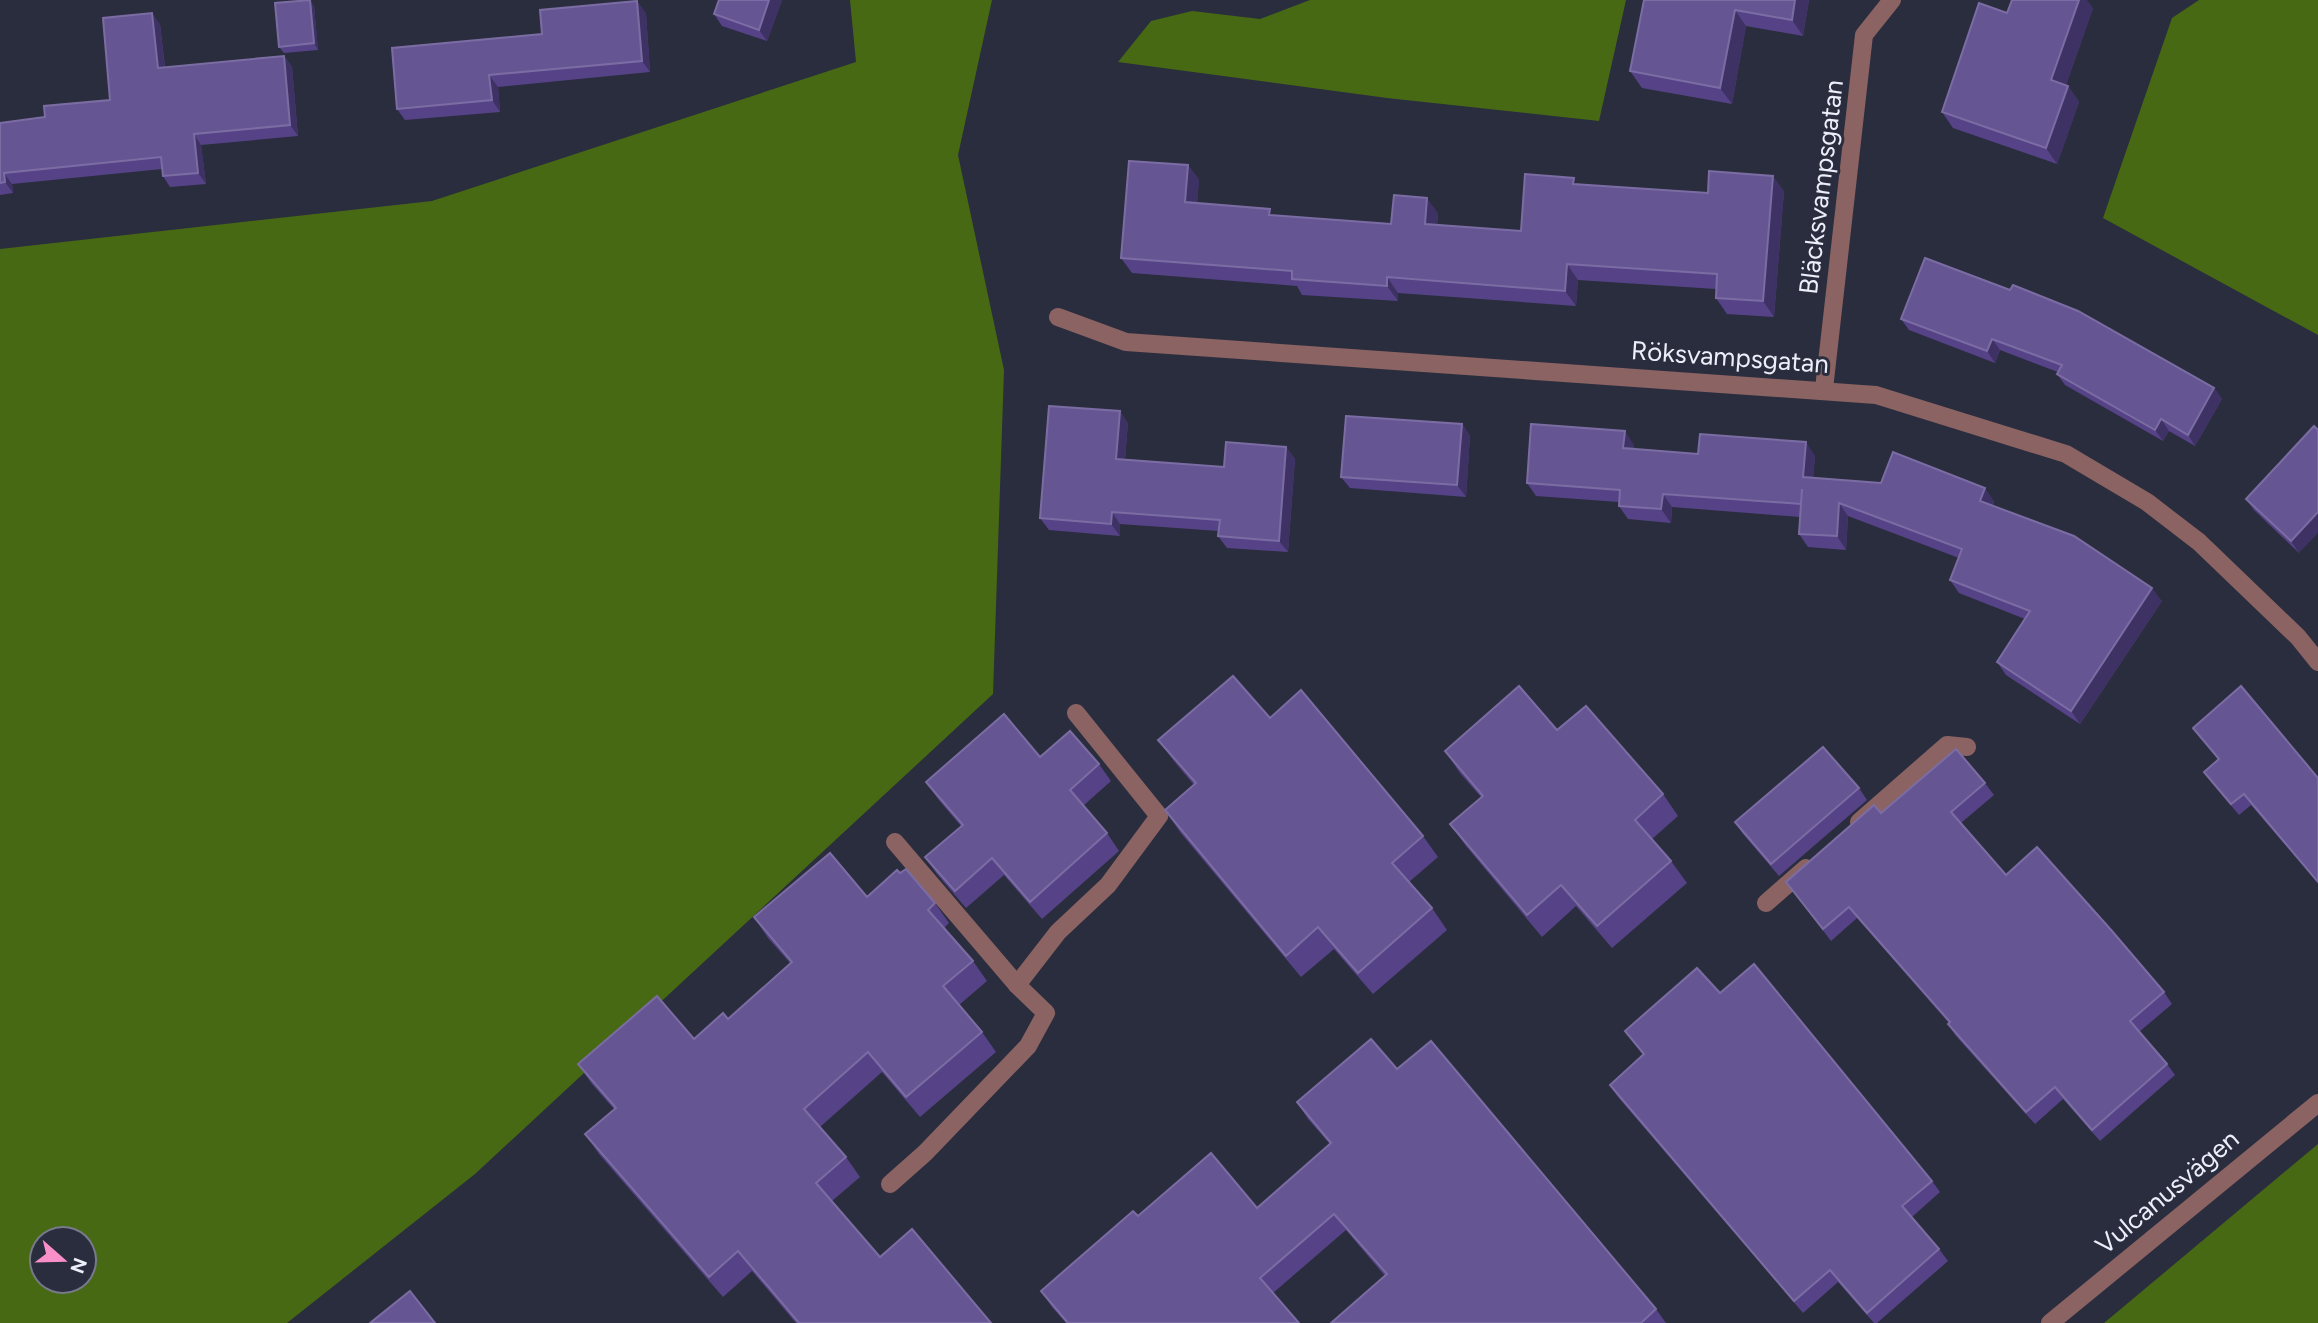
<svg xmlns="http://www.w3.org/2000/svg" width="2318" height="1323" viewBox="0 0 2318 1323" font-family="Figtree,sans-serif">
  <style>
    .forest { fill: #476914; fill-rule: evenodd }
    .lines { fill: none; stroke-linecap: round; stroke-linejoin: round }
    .minor { stroke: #8b6363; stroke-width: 18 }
    .wall { fill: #564387 }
    .shaded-wall { fill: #3e3264 }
    .building { fill: #665593; stroke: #7b6da3; stroke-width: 2 }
    .labels { text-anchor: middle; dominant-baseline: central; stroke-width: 6; stroke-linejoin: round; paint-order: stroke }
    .street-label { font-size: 26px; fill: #eceefa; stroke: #2a2d3e }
  </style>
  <rect width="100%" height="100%" fill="#2a2d3e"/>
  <!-- forest -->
  <g class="forest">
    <path d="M 850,0 L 992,0 L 958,155 L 1004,370 L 993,694 L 475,1174 L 287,1323 L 0,1323 L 0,249 L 432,201 L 856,62 ZM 42,1239 L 84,1239 L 84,1281 L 42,1281 Z"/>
    <polygon points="1310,0 1626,0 1599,121 1387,98 1118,62 1151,21 1192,11 1260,19"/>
    <polygon points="2199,0 2318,0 2318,335 2103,218 2172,18"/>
    <polygon points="2318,1144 2318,1323 2104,1323 2122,1308"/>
  </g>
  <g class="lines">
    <!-- minor -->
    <g class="minor">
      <polyline points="1058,317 1126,342 1876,395 2066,454 2147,502 2199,542 2298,637 2318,662"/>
      <polyline points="1824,389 1864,35 1892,0"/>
      <polyline points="1859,822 1947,745 1967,747"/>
      <polyline points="1766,903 1806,868"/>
      <polyline points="1017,985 1058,932 1108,885 1159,816 1076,713"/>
      <polyline points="890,1184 925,1153 1028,1046 1046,1013 1017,985 895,842"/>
      <polyline points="2050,1323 2318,1103"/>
    </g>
  </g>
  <!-- wall -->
  <g class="wall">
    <polygon points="782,0 767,41 722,26 714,14"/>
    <polygon points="1644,0 1809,0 1803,36 1746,26 1732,104 1642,88 1630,71"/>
    <polygon points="314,6 318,50 284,53 279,47"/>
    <polygon points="2093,8 2066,85 2068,86 2079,102 2057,164 1953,128 1942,112 2007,13"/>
    <polygon points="646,13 650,72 498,87 500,112 405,120 397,109 542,34"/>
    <polygon points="160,24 165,67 284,56 292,67 298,136 201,145 206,184 170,187 163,176 162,169 12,184 13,193 0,195 0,123 45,117 110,100"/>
    <polygon points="1188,165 1199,180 1197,203 1275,216 1391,224 1438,213 1437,225 1521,231 1578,184 1708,193 1784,191 1774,317 1727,314 1716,298 1716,289 1578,280 1576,306 1398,293 1398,301 1302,295 1297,286 1132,273 1121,258"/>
    <polygon points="1901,319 2214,388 2222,399 2195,446 2169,431 2163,441 2065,385 2057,374 2058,372 2000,350 1995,363 1909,330"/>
    <polygon points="1128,423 1125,459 1224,467 1286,447 1295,459 1288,552 1227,548 1218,536 1219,531 1120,524 1120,536 1049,530 1040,518"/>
    <polygon points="1462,424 1470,436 1466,497 1350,488 1341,477"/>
    <polygon points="2318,430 2299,553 2254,510 2246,499"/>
    <polygon points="1634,445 1634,449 1698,454 1815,456 1813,478 1994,501 1993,506 2162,601 2080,724 2006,675 1997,662 2025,619 1959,593 1950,580 1959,558 1848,516 1846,550 1808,547 1799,534 1800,517 1672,507 1671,523 1628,519 1619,506 1619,502 1536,496 1527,483"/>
    <polygon points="1270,718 1423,836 1438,857 1409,882 1432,908 1447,930 1373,994 1334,949 1301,977 1180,832 1165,810 1194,785 1174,761 1158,740"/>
    <polygon points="2193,728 2318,778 2318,883 2251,805 2239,815 2212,783 2204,772 2218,759"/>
    <polygon points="1557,730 1663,794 1678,816 1652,839 1671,861 1687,883 1612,948 1576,906 1542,937 1466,846 1450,824 1481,797 1460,773 1445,751"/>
    <polygon points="1040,757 1099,764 1111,781 1083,806 1107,833 1119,851 1042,919 1004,875 966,908 937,874 925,857 961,826 938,799 926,782"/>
    <polygon points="1985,783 1994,795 1961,823 2006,875 2164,992 2172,1004 2139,1032 2167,1064 2175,1075 2100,1141 2063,1099 2035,1124 1956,1036 1948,1024 1949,1023 1857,918 1831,941 1786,882 1881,813"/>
    <polygon points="1859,788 1867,800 1779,876 1743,834 1735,822"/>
    <polygon points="867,897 935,903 949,923 944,928 973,961 987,981 959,1005 982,1032 996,1052 920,1117 882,1072 820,1127 846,1157 860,1177 832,1201 880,1257 991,1323 796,1323 752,1271 723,1297 599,1154 585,1134 614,1109 592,1084 578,1064 694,1039 728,1019 791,964 768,938 754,917"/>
    <polygon points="1720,993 1932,1181 1940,1192 1912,1217 1939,1249 1948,1261 1877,1323 1874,1323 1838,1282 1803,1313 1618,1097 1610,1085 1643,1055 1625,1031"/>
    <polygon points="1397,1069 1656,1309 1666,1323 1331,1323 1385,1276 1346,1230 1273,1293 1299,1323 1066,1323 1052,1307 1041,1291 1138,1216 1257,1208 1330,1144 1308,1119 1297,1102"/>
  </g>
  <!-- shaded-wall -->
  <g class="shaded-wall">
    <polygon points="310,0 314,6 318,50 314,43"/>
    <polygon points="769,0 782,0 767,41 759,30"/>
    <polygon points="1795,0 1809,0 1803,36 1792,20"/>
    <polygon points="2079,0 2087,0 2093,8 2062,96 2051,80"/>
    <polygon points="637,1 646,13 650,72 642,61"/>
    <polygon points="1735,10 1746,26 1732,104 1720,88"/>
    <polygon points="152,13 160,24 166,79 158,68"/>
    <polygon points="284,56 292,67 298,136 290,125"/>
    <polygon points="489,75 498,87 500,112 492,100"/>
    <polygon points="2068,86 2079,102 2057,164 2046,148"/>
    <polygon points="194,134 201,145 206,184 198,173"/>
    <polygon points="1188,165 1199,180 1196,218 1185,202"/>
    <polygon points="4,173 12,184 13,193 5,182"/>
    <polygon points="1773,176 1784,191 1774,317 1763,301"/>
    <polygon points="1427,198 1438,213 1436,239 1425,224"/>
    <polygon points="1567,264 1578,280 1576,306 1565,291"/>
    <polygon points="1387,277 1398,293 1398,301 1387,286"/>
    <polygon points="1992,339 2000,350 1995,363 1987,351"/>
    <polygon points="2214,388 2222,399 2195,446 2188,435"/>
    <polygon points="1120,411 1128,423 1124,470 1116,459"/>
    <polygon points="2161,419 2169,431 2163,441 2155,430"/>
    <polygon points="1462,424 1470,436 1466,497 1457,485"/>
    <polygon points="1625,431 1634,445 1633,461 1623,448"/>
    <polygon points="1806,442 1815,456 1812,491 1803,477"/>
    <polygon points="1286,447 1295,459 1288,552 1279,541"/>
    <polygon points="1985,488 1994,501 1990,514 1980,501"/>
    <polygon points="1663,494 1672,507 1671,523 1661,509"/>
    <polygon points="1839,503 1848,516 1846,550 1837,536"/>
    <polygon points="1112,512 1120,524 1120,536 1111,524"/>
    <polygon points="2318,512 2318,533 2299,553 2291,541"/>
    <polygon points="2152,588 2162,601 2080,724 2071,711"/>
  </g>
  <!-- building -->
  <g class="building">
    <polygon points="310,0 314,43 279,47 275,3"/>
    <polygon points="719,0 769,0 759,30 714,14"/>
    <polygon points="1644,0 1795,0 1792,20 1735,10 1720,88 1630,71"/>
    <polygon points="2012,0 2079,0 2051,80 2068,86 2046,148 1942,112 1979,3 2007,13"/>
    <polygon points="637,1 642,61 489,75 492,100 397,109 392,48 542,34 540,10"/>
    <polygon points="152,13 158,68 284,56 290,125 194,134 198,173 163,176 161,157 4,173 5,182 0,183 0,123 45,117 44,106 110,100 103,18"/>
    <polygon points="1129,161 1188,165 1185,202 1270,209 1269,215 1391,224 1394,195 1427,198 1425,224 1521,231 1525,174 1574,178 1573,184 1708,193 1709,171 1773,176 1763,301 1716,298 1717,274 1567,264 1565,291 1387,277 1387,286 1292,279 1292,271 1121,258"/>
    <polygon points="1925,258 2010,290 2013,285 2078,311 2214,388 2188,435 2161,419 2155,430 2057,374 2062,365 1992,339 1987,351 1901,319"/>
    <polygon points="1049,406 1120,411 1116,459 1224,467 1226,442 1286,447 1279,541 1218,536 1220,520 1112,512 1111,524 1040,518"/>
    <polygon points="1346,416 1462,424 1457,485 1341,477"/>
    <polygon points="1531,424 1625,431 1623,448 1698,454 1700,434 1806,442 1803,477 1881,483 1893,452 1985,488 1980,501 2074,536 2152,588 2071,711 1997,662 2030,611 1950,580 1962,549 1839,503 1837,536 1799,534 1802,489 1801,504 1663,494 1661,509 1619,506 1620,490 1527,483"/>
    <polygon points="2314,426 2318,430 2318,512 2291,541 2246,499"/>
    <polygon points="1233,676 1270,718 1301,690 1423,836 1392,863 1432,908 1358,973 1318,927 1286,956 1165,810 1196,783 1158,740"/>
    <polygon points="1519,686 1557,730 1586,706 1663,794 1635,820 1671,861 1597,926 1561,885 1527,915 1450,824 1483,796 1445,751"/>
    <polygon points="2241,686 2318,778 2318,882 2244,794 2231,804 2204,772 2219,759 2193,728"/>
    <polygon points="1004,714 1040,757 1070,731 1099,764 1070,790 1107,833 1030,902 992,858 955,891 925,857 963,825 926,782"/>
    <polygon points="1823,747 1859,788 1771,864 1735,822"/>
    <polygon points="1956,749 1985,783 1951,812 2006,875 2037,847 2112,931 2164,992 2130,1021 2167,1064 2092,1130 2055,1087 2026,1112 1948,1024 1950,1022 1849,907 1823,929 1786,882 1874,805 1881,813"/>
    <polygon points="830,853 867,897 897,870 900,873 906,869 935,903 928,910 973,961 943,986 982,1032 906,1097 868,1052 804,1109 846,1157 816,1183 880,1257 912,1229 991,1323 799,1323 738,1251 709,1277 585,1134 616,1108 578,1064 657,996 694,1039 723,1013 728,1019 792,962 754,917"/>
    <polygon points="1754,964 1932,1181 1902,1206 1939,1249 1867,1313 1830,1270 1794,1301 1610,1085 1644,1054 1625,1031 1697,968 1720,993"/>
    <polygon points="1371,1039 1397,1069 1431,1041 1656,1309 1641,1323 1331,1323 1387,1274 1334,1214 1260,1278 1299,1323 1068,1323 1041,1291 1133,1211 1138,1216 1211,1153 1257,1208 1331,1143 1297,1102"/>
    <polygon points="410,1291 435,1323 370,1323"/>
  </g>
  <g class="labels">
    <!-- street labels -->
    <g class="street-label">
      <text transform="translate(1821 187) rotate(-83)">Bläcksvampsgatan</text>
      <text transform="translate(1730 357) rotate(4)">Röksvampsgatan</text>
      <text transform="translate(2167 1192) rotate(-40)">Vulcanusvägen</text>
    </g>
  </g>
  <!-- north arrow -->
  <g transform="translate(63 1260) rotate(110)"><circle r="33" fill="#2a2d3e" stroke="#787a89" stroke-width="2"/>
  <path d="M0-5L12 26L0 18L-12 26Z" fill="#f98fc9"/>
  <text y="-10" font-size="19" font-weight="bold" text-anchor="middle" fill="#eceefa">N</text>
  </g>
</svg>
